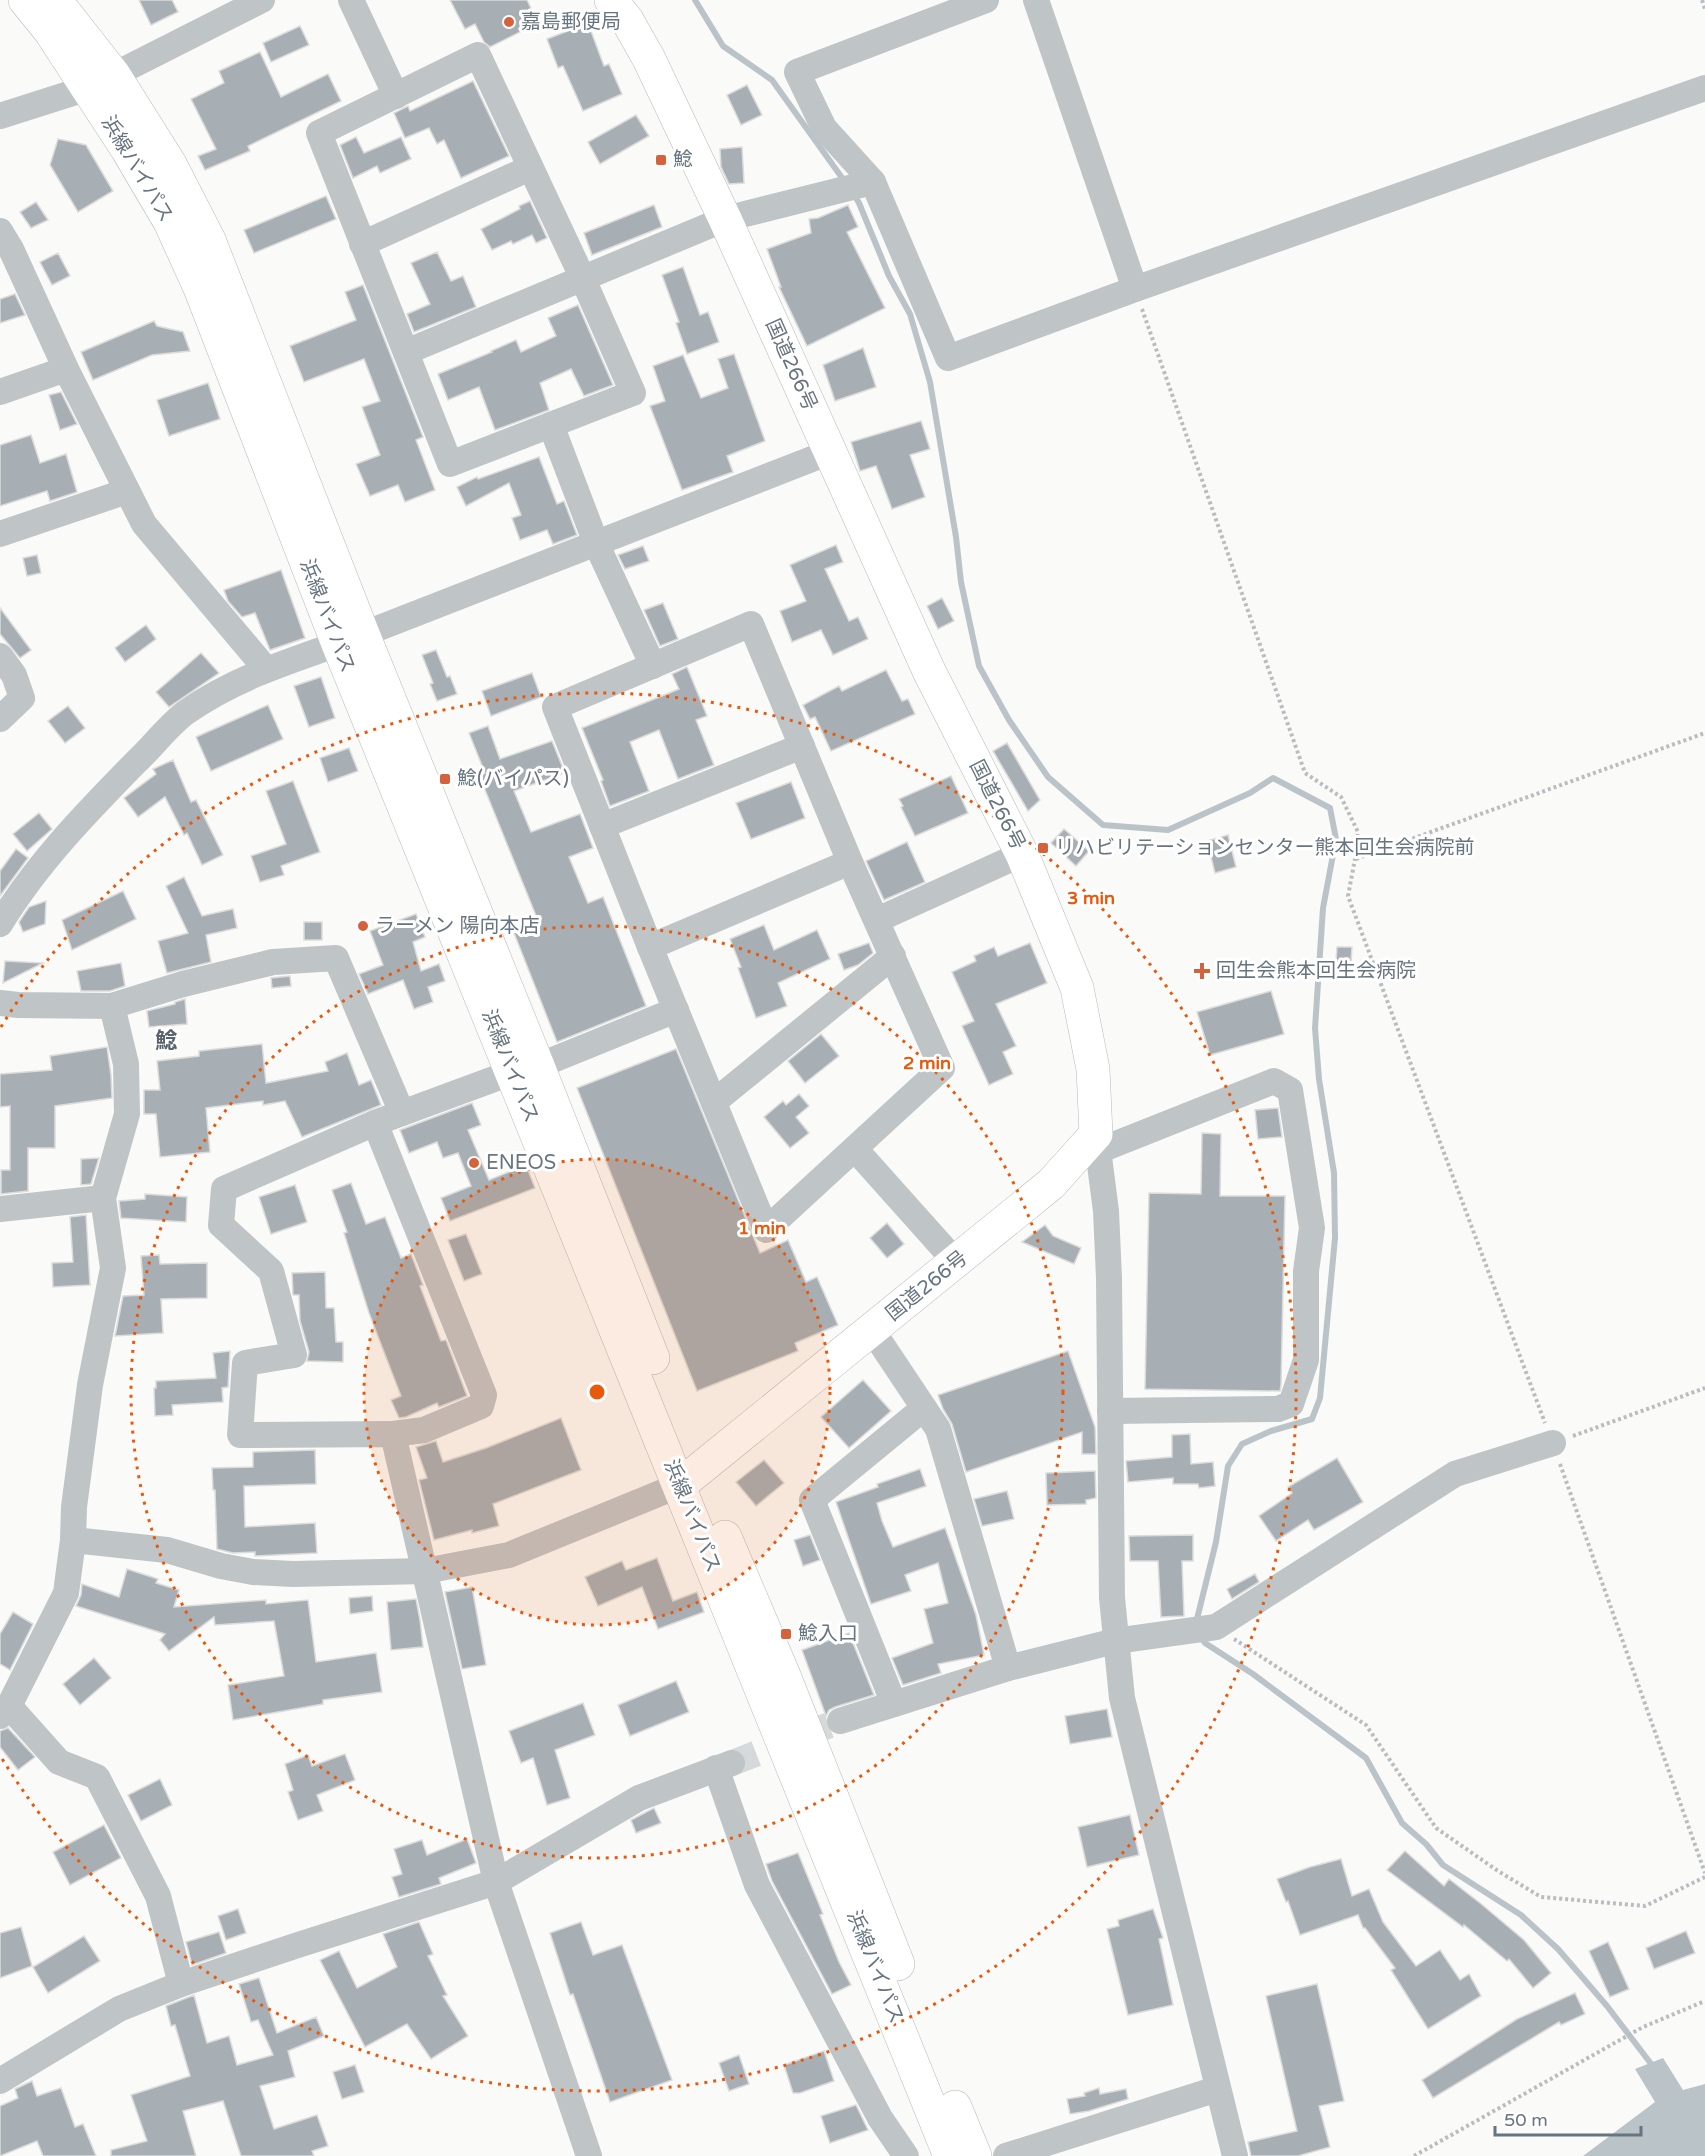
<svg xmlns="http://www.w3.org/2000/svg" width="1705" height="2156" viewBox="0 0 1705 2156" font-family="'Varela Round','Noto Sans JP',sans-serif">
  <style>
    .water { fill: #bac4c8 }
    .lines { fill: none; stroke-linecap: round; stroke-linejoin: round }
    .stream { stroke: #bac4c8; stroke-width: 6 }
    .building { fill: #a7afb4; stroke: #dcdcda; stroke-width: 1.5 }
    .minor-tunnel { stroke: #d5d9da; stroke-width: 26; stroke-dasharray: 26 13; stroke-linecap: butt }
    .highway-casing { stroke: #b5b9bc; stroke-width: 34 }
    .path { stroke: #babdc0; stroke-width: 4; stroke-dasharray: 3 3; stroke-linecap: butt }
    .minor { stroke: #bfc4c7; stroke-width: 26 }
    .highway { stroke: #fff; stroke-width: 33 }
    .ring { fill: none; stroke: #e8590c; stroke-width: 3; stroke-dasharray: 3 6 }
    .poi-dot { fill: #d4623d; stroke: #fff; stroke-width: 2 }
    .labels { text-anchor: middle; dominant-baseline: central; stroke-width: 6; stroke-linejoin: round; paint-order: stroke }
    .poi-label { font-size: 20px; fill: #677580; stroke: #fff; text-anchor: start }
    .street-label { font-size: 20px; fill: #677580; stroke: #fff }
    .quarter-label { font-size: 22px; font-weight: bold; fill: #59636c; stroke: #fff }
    .centre { fill: #e8590c; stroke: #fff; stroke-width: 3 }
    .ring-label { font-size: 18px; text-anchor: middle; font-weight: bold; fill: #e8590c; stroke: #fff; stroke-width: 6; stroke-linejoin: round; paint-order: stroke }
  </style>
  <rect width="100%" height="100%" fill="#fafaf8"/>
  <!-- water -->
  <polygon class="water" points="1663,2058 1683,2090 1705,2084 1705,2156 1583,2156 1655,2102 1635,2069"/>
  <g class="lines">
    <!-- stream -->
    <g class="stream">
      <polyline points="695,0 723,46 772,80 845,182"/>
      <polyline points="853,193 859,203 889,276 910,314 930,382 956,537 961,582 979,666 1009,720 1048,777 1103,825 1168,830 1250,793 1273,778 1330,808 1336,839 1323,908 1315,1028 1319,1079 1334,1173 1335,1238 1320,1398 1312,1419 1271,1431 1242,1444 1228,1466 1216,1542 1196,1623"/>
      <polyline points="1199,1635 1205,1643 1253,1674 1366,1758 1402,1823 1426,1844 1443,1865 1521,1915 1558,1949 1607,2006 1655,2069"/>
    </g>
  </g>
  <!-- building -->
  <g class="building">
    <polygon points="139,0 172,0 178,12 151,25"/>
    <polygon points="450,0 527,0 538,23 490,47 484,42 475,24 465,29"/>
    <polygon points="588,23 604,66 609,64 622,94 583,111 563,66 558,68 547,39"/>
    <polygon points="300,26 309,45 271,62 263,43"/>
    <polygon points="260,52 281,97 328,74 341,101 248,146 250,151 205,170 198,156 216,149 191,99 224,83 219,71"/>
    <polygon points="473,81 509,156 461,178 444,140 437,144 429,128 405,138 394,113 408,106 410,111"/>
    <polygon points="747,85 762,115 741,125 727,95"/>
    <polygon points="636,115 649,136 600,164 588,142"/>
    <polygon points="356,137 364,153 401,137 411,159 380,173 377,166 353,178 340,145"/>
    <polygon points="58,139 86,145 113,191 78,212 50,165"/>
    <polygon points="742,147 744,183 729,184 721,167 720,149"/>
    <polygon points="326,196 336,219 254,253 244,230"/>
    <polygon points="530,201 547,238 536,243 532,235 513,244 511,241 492,250 481,229 520,209 519,206"/>
    <polygon points="36,202 48,220 31,228 20,212"/>
    <polygon points="654,205 662,227 592,255 584,233"/>
    <polygon points="848,205 858,227 847,232 885,308 807,346 779,287 781,287 767,249 811,233 809,219 818,218"/>
    <polygon points="437,252 451,281 463,276 476,307 414,332 407,314 430,304 411,263"/>
    <polygon points="58,253 70,276 52,285 40,262"/>
    <polygon points="683,267 700,315 708,312 719,342 687,354 676,323 679,322 662,275"/>
    <polygon points="363,285 423,437 416,440 435,490 405,502 398,485 370,496 356,464 380,455 362,407 380,401 364,359 304,382 290,346 356,320 345,292"/>
    <polygon points="15,294 25,315 0,323 0,299"/>
    <polygon points="578,305 613,385 584,396 571,369 540,383 549,410 495,430 479,387 448,400 438,374 492,352 491,351 516,340 521,352 556,336 548,318"/>
    <polygon points="154,321 157,326 183,332 190,351 152,355 93,380 81,352"/>
    <polygon points="863,348 876,387 835,401 823,365"/>
    <polygon points="734,354 765,441 727,456 733,472 682,490 650,406 665,401 653,366 683,355 701,398 728,388 718,359"/>
    <polygon points="208,383 220,419 169,436 157,400"/>
    <polygon points="61,392 77,424 60,430 49,395"/>
    <polygon points="921,421 930,449 910,455 925,497 892,509 876,466 860,471 851,442"/>
    <polygon points="31,435 40,463 66,454 77,492 50,501 47,491 0,506 0,445"/>
    <polygon points="539,457 557,504 564,501 577,535 553,544 547,530 520,540 512,518 521,515 509,483 466,506 457,487 477,477 478,479"/>
    <polygon points="836,545 843,562 825,569 849,621 858,617 868,639 833,655 821,630 792,642 780,611 806,601 790,565"/>
    <polygon points="643,546 649,561 625,569 618,555"/>
    <polygon points="37,555 41,573 27,576 23,558"/>
    <polygon points="281,570 305,638 270,650 255,613 242,617 228,601 224,590"/>
    <polygon points="942,598 954,621 938,629 927,606"/>
    <polygon points="663,603 678,639 660,646 644,610"/>
    <polygon points="0,608 31,650 20,658 0,634"/>
    <polygon points="146,625 156,639 125,662 115,648"/>
    <polygon points="436,650 447,677 450,676 457,694 437,701 430,684 433,683 422,655"/>
    <polygon points="201,653 219,673 169,707 156,692"/>
    <polygon points="687,667 707,716 696,720 714,765 678,779 659,730 630,742 649,791 610,806 601,781 603,780 582,728 679,689 672,674"/>
    <polygon points="886,670 902,701 908,699 915,714 831,751 815,717 810,719 803,705 839,686 842,691"/>
    <polygon points="532,673 541,697 491,716 482,691"/>
    <polygon points="321,677 335,718 309,727 294,686"/>
    <polygon points="268,705 283,739 211,771 196,737"/>
    <polygon points="68,706 85,728 65,743 48,721"/>
    <polygon points="488,726 500,759 552,741 565,773 514,791 531,832 580,814 593,848 569,857 588,903 603,897 646,1006 557,1042 514,933 539,923 479,775 485,773 469,733"/>
    <polygon points="1007,743 1040,800 1028,811 993,751"/>
    <polygon points="349,748 358,771 328,782 320,758"/>
    <polygon points="173,760 191,802 196,800 223,855 202,865 187,833 184,835 165,797 138,817 124,798 156,774 153,769"/>
    <polygon points="951,776 968,813 915,836 901,807 903,806 899,799"/>
    <polygon points="293,781 320,852 281,866 284,875 260,882 251,856 286,844 266,791"/>
    <polygon points="791,782 805,818 751,839 736,803"/>
    <polygon points="39,813 52,829 27,851 13,834"/>
    <polygon points="1064,829 1089,851 1076,866 1051,843"/>
    <polygon points="1228,835 1236,867 1215,873 1207,841"/>
    <polygon points="907,842 925,882 884,900 866,861"/>
    <polygon points="16,849 28,858 0,896 0,871"/>
    <polygon points="184,877 202,916 233,909 237,928 206,935 211,962 167,973 158,941 188,933 166,886"/>
    <polygon points="123,891 136,919 72,950 62,920"/>
    <polygon points="46,901 45,924 23,932 19,922 29,907"/>
    <polygon points="416,914 425,937 413,942 421,971 439,964 445,981 428,987 433,1002 414,1009 403,980 368,994 359,974 383,965 370,931"/>
    <rect x="304" y="922" width="18" height="18"/>
    <polygon points="764,925 774,950 817,930 830,959 778,983 787,1006 756,1018 738,968 741,967 730,939"/>
    <polygon points="869,943 873,953 858,965 844,970 838,954"/>
    <polygon points="1030,943 1047,983 996,1004 1016,1046 1003,1052 1013,1074 989,1085 962,1026 974,1021 952,972 976,961 974,956 994,947 998,956"/>
    <polygon points="1337,947 1352,947 1350,977 1335,976"/>
    <polygon points="5,961 43,963 3,983"/>
    <polygon points="121,963 125,986 110,991 81,991 77,971"/>
    <polygon points="290,976 291,986 272,988 271,978"/>
    <polygon points="1271,991 1284,1034 1210,1055 1197,1012"/>
    <polygon points="185,999 187,1024 149,1027 147,1011 175,1004 175,1002"/>
    <polygon points="821,1034 839,1056 805,1083 788,1061"/>
    <polygon points="262,1044 266,1083 328,1071 325,1062 347,1053 359,1085 371,1080 381,1105 302,1137 285,1101 263,1105 263,1101 206,1108 210,1152 160,1157 156,1114 144,1114 144,1090 160,1090 157,1061 199,1056 199,1051"/>
    <polygon points="107,1047 111,1075 112,1098 55,1106 55,1148 28,1148 28,1191 1,1194 1,1170 10,1170 10,1106 0,1107 0,1074 52,1070 50,1056"/>
    <polygon points="676,1049 760,1253 788,1240 806,1282 817,1277 838,1325 795,1343 798,1351 697,1391 577,1088"/>
    <polygon points="799,1094 809,1106 796,1117 809,1133 790,1148 764,1117 783,1101 786,1105"/>
    <polygon points="472,1103 481,1125 468,1130 489,1180 526,1165 535,1188 450,1221 441,1198 471,1186 458,1153 443,1158 437,1142 409,1153 400,1130"/>
    <polygon points="1278,1108 1282,1137 1258,1139 1255,1110"/>
    <polygon points="1202,1133 1221,1134 1220,1196 1285,1196 1281,1385 1280,1391 1145,1389 1149,1193 1201,1194"/>
    <polygon points="99,1158 91,1184 81,1185 81,1159"/>
    <polygon points="351,1183 366,1224 385,1217 401,1258 411,1254 423,1285 420,1286 441,1341 446,1340 467,1396 439,1407 437,1403 406,1417 399,1418 391,1400 401,1396 369,1313 344,1233 347,1232 332,1190"/>
    <polygon points="295,1185 307,1222 271,1234 259,1197"/>
    <polygon points="145,1194 187,1197 186,1222 121,1218 119,1201 145,1199"/>
    <polygon points="86,1215 90,1285 53,1287 52,1263 73,1262 70,1217"/>
    <polygon points="887,1223 904,1244 887,1258 870,1238"/>
    <polygon points="1045,1225 1053,1236 1081,1248 1074,1264 1022,1242"/>
    <polygon points="466,1234 482,1274 464,1281 448,1240"/>
    <polygon points="159,1255 160,1264 207,1263 207,1298 161,1299 163,1333 115,1336 123,1296 144,1295 141,1256"/>
    <polygon points="325,1272 326,1308 334,1308 336,1342 343,1342 343,1362 307,1361 309,1352 300,1321 299,1295 293,1295 292,1273"/>
    <polygon points="230,1351 228,1387 222,1388 223,1402 172,1405 173,1415 155,1416 154,1388 156,1388 156,1381 216,1378 213,1353"/>
    <polygon points="1068,1351 1095,1427 1096,1454 1082,1454 1082,1432 966,1472 952,1424 943,1409 938,1395"/>
    <polygon points="863,1380 891,1411 849,1448 821,1417"/>
    <polygon points="561,1418 581,1470 493,1504 499,1526 472,1533 472,1530 434,1540 419,1480 427,1478 416,1447 436,1441 443,1462 486,1448"/>
    <polygon points="1190,1434 1191,1464 1213,1462 1215,1486 1199,1488 1198,1484 1173,1484 1173,1478 1128,1482 1126,1461 1172,1457 1172,1435"/>
    <polygon points="315,1450 316,1484 244,1486 245,1527 315,1523 317,1553 255,1556 255,1552 233,1553 217,1549 215,1490 213,1490 212,1468 253,1467 253,1452"/>
    <polygon points="1337,1458 1363,1502 1314,1530 1308,1520 1276,1541 1259,1516 1292,1493 1288,1487"/>
    <polygon points="764,1460 784,1483 756,1506 736,1482"/>
    <polygon points="920,1469 926,1486 877,1503 882,1521 893,1547 945,1528 976,1615 984,1655 938,1664 941,1673 903,1685 892,1658 933,1643 924,1609 948,1603 938,1563 905,1575 911,1591 871,1604 836,1502 878,1487 877,1484"/>
    <polygon points="1095,1471 1096,1498 1086,1500 1086,1504 1047,1505 1046,1473"/>
    <polygon points="1007,1491 1014,1519 982,1526 974,1499"/>
    <polygon points="810,1535 820,1560 803,1566 794,1540"/>
    <polygon points="1193,1535 1193,1561 1182,1561 1184,1616 1161,1617 1158,1561 1130,1561 1129,1536"/>
    <polygon points="657,1558 673,1601 697,1592 704,1612 658,1629 642,1587 598,1606 585,1577 622,1561 626,1570"/>
    <polygon points="127,1569 158,1579 156,1583 179,1590 174,1607 266,1600 266,1604 308,1600 316,1662 376,1653 382,1692 323,1700 323,1704 233,1720 228,1685 284,1676 274,1621 215,1625 214,1617 169,1651 160,1640 165,1634 76,1606 81,1595 82,1584 119,1597"/>
    <polygon points="1255,1574 1259,1582 1232,1599 1227,1589"/>
    <polygon points="472,1587 486,1665 462,1669 445,1592"/>
    <polygon points="372,1596 373,1611 350,1614 349,1598"/>
    <polygon points="416,1599 420,1620 423,1647 391,1650 387,1602"/>
    <polygon points="13,1612 33,1624 10,1670 0,1664 0,1634"/>
    <polygon points="849,1633 874,1695 835,1707 829,1710 826,1716 802,1650"/>
    <polygon points="94,1658 111,1678 80,1705 63,1684"/>
    <polygon points="676,1681 689,1712 630,1736 618,1705"/>
    <polygon points="583,1703 595,1735 555,1750 570,1798 547,1805 533,1758 521,1763 509,1731"/>
    <polygon points="1107,1709 1112,1737 1070,1744 1065,1716"/>
    <polygon points="8,1728 35,1757 18,1770 0,1747 0,1731"/>
    <polygon points="345,1754 355,1780 317,1795 323,1811 298,1820 288,1792 293,1790 285,1764 308,1755 312,1766"/>
    <polygon points="160,1779 172,1805 141,1821 128,1795"/>
    <polygon points="654,1808 661,1823 636,1833 631,1820"/>
    <polygon points="1130,1815 1139,1855 1087,1867 1078,1827"/>
    <polygon points="104,1825 121,1858 70,1885 53,1852"/>
    <polygon points="467,1839 476,1863 439,1878 441,1884 399,1897 392,1877 402,1874 394,1849 422,1840 427,1855"/>
    <polygon points="1405,1851 1444,1886 1449,1879 1480,1903 1524,1940 1551,1973 1533,1988 1509,1959 1507,1961 1464,1925 1463,1927 1387,1870"/>
    <polygon points="798,1853 823,1914 820,1915 839,1962 851,1985 832,1994 772,1881 766,1864"/>
    <polygon points="1341,1859 1352,1896 1369,1889 1383,1922 1416,1966 1440,1950 1460,1980 1469,1974 1481,1996 1428,2029 1391,1970 1395,1968 1365,1928 1363,1928 1358,1915 1300,1935 1288,1901 1286,1902 1277,1879 1310,1867"/>
    <polygon points="238,1909 246,1933 226,1940 218,1916"/>
    <polygon points="1153,1909 1163,1938 1159,1939 1173,2005 1128,2015 1107,1929 1119,1926 1118,1920"/>
    <polygon points="419,1922 433,1954 428,1956 447,1995 443,1996 468,2036 431,2059 407,2024 365,2047 320,1960 339,1951 357,1988 397,1967 383,1934"/>
    <polygon points="581,1922 593,1955 622,1945 672,2080 610,2102 573,1994 570,1995 550,1933"/>
    <polygon points="21,1927 32,1966 0,1978 0,1933"/>
    <polygon points="1686,1931 1695,1953 1654,1969 1646,1948"/>
    <polygon points="219,1932 226,1953 192,1965 186,1942"/>
    <polygon points="84,1936 100,1961 48,1993 33,1967"/>
    <polygon points="1608,1942 1629,1989 1610,1997 1589,1951"/>
    <polygon points="259,1978 277,2033 316,2017 324,2036 288,2051 295,2077 260,2086 274,2129 317,2115 328,2146 312,2151 314,2156 241,2156 223,2101 183,2111 196,2156 111,2156 111,2150 147,2141 131,2095 190,2076 175,2025 171,2026 166,2006 194,1995 207,2043 229,2036 237,2065 273,2055 258,2020 251,2022 239,1984"/>
    <polygon points="1317,1984 1344,2101 1319,2106 1330,2147 1298,2156 1251,2156 1248,2142 1297,2131 1266,1996"/>
    <polygon points="1575,1993 1585,2014 1561,2025 1559,2022 1433,2098 1422,2080 1517,2019"/>
    <polygon points="824,2051 834,2081 800,2093 793,2093 784,2065"/>
    <polygon points="739,2055 749,2084 729,2091 719,2063"/>
    <polygon points="355,2065 364,2092 342,2099 333,2072"/>
    <polygon points="32,2081 37,2096 61,2088 75,2127 83,2124 96,2156 43,2156 37,2141 0,2156 0,2106 18,2098 15,2089"/>
    <polygon points="1099,2088 1100,2094 1126,2089 1128,2099 1089,2111 1070,2114 1067,2099 1085,2096 1084,2093"/>
    <polygon points="856,2105 868,2130 830,2143 821,2116"/>
  </g>
  <g class="lines">
    <!-- minor-tunnel -->
    <polyline class="minor-tunnel" points="732,1763 840,1721"/>
    <defs>
      <g id="highway">
        <polyline points="25,0 50,31 127,149 170,222 200,288 338,644 950,2156"/>
        <polyline points="55,0 114,75 170,164 209,240 363,634 538,1066 653,1358"/>
        <polyline points="611,0 627,20 649,59 725,219 929,671 1022,854 1077,988 1093,1069 1096,1134 1051,1184 680,1485"/>
        <polyline points="725,1537 785,1678 898,1964"/>
        <polyline points="955,2107 975,2156"/>
      </g>
    </defs>
    <!-- highway casing -->
    <use href="#highway" class="highway-casing"/>
    <!-- path -->
    <g class="path">
      <polyline points="1702,0 1705,9"/>
      <polyline points="1142,309 1305,773 1341,797 1358,832 1355,859 1348,896 1545,1423"/>
      <polyline points="1356,859 1705,733"/>
      <polyline points="1573,1436 1705,1388"/>
      <polyline points="1560,1464 1705,1873"/>
      <polyline points="1234,1639 1366,1725 1436,1828 1498,1871 1541,1897 1645,1906 1705,1877"/>
      <polyline points="1414,2156 1643,2027 1705,2001"/>
    </g>
    <!-- minor -->
    <g class="minor">
      <polyline points="351,0 396,96"/>
      <polyline points="986,0 797,72 824,128 873,182 948,358 1135,289 1705,88"/>
      <polyline points="1036,0 1135,289"/>
      <polygon points="478,55 583,279 633,393 450,464 319,133"/>
      <polyline points="0,116 88,88 262,0"/>
      <polyline points="0,231 11,249 66,369 144,524 266,669"/>
      <polyline points="362,244 530,168"/>
      <polyline points="406,352 725,219 873,182"/>
      <polyline points="0,392 66,369"/>
      <polyline points="551,425 596,543 653,666"/>
      <polyline points="0,534 127,491"/>
      <polygon points="751,624 850,862 942,1068 766,1230 650,947 555,707"/>
      <polyline points="0,656 14,675 22,698 0,719"/>
      <polyline points="602,826 802,746"/>
      <polyline points="877,920 1022,854"/>
      <path d="M 0,924 C 37,863 87,812 137,761 C 153,746 168,726 185,713 C 231,680 286,662 338,644 L 830,452"/>
      <polyline points="650,947 850,862"/>
      <polyline points="0,1003 18,1005 112,1006 183,984 273,962 336,958 402,1113"/>
      <polyline points="538,1066 676,1010"/>
      <polyline points="513,1072 375,1123 224,1189 221,1225 271,1271 294,1355 245,1363 240,1435 393,1434 496,1882 589,2156"/>
      <polyline points="714,1102 893,956"/>
      <polyline points="375,1123 484,1395 481,1406 424,1430 393,1434"/>
      <polyline points="1096,1134 1106,1211 1109,1278 1112,1598 1122,1698 1235,2156"/>
      <polyline points="855,1149 956,1262"/>
      <polyline points="1098,1151 1274,1081 1290,1090 1312,1228 1306,1271 1306,1360 1291,1404 1278,1409 1110,1411"/>
      <polyline points="0,1209 103,1198"/>
      <polyline points="872,1330 938,1429 1008,1668"/>
      <polyline points="73,1540 167,1550 221,1566 253,1572 293,1574 425,1571 509,1555 680,1485"/>
      <polyline points="894,1704 812,1500 924,1408"/>
      <polyline points="9,1706 59,1762 97,1777 158,1896 181,1984"/>
      <polyline points="0,1716 9,1706 66,1593 73,1540 74,1507 90,1385 113,1268 103,1198 127,1114 126,1064 112,1006"/>
      <polyline points="840,1721 1008,1668 1115,1641 1216,1627 1455,1474 1553,1443"/>
      <polyline points="716,1768 757,1885 880,2118 906,2156"/>
      <polyline points="0,2081 119,2009 181,1984 298,1945 496,1882 639,1798 732,1763"/>
      <polyline points="1006,2156 1217,2089"/>
    </g>
    <!-- highway -->
    <use href="#highway" class="highway"/>
  </g>
  <!-- distance rings -->
  <circle cx="597" cy="1392" r="233" fill="#e8590c" fill-opacity=".12"/>
  <g class="ring">
    <circle cx="597" cy="1392" r="233"/>
    <circle cx="597" cy="1392" r="466"/>
    <path d="M1 1027A699 699 0 1 1 1 1757"/>
  </g>
  <!-- markers -->
  <g class="poi-dot">
    <circle cx="509" cy="22" r="6"/>
    <rect x="655" y="154" width="12" height="12" rx="3"/>
    <rect x="439" y="773" width="12" height="12" rx="3"/>
    <rect x="1037" y="842" width="12" height="12" rx="3"/>
    <circle cx="363" cy="926" r="6"/>
    <path d="M1199 962h6v6h6v6h-6v6h-6v-6h-6v-6h6z"/>
    <circle cx="474" cy="1163" r="6"/>
    <rect x="780" y="1628" width="12" height="12" rx="3"/>
  </g>
  <g class="labels">
    <!-- poi labels -->
    <g class="poi-label">
      <text x="521" y="22">嘉島郵便局</text>
      <text x="673" y="160">鯰</text>
      <text x="457" y="779">鯰(バイパス)</text>
      <text x="1055" y="848">リハビリテーションセンター熊本回生会病院前</text>
      <text x="375" y="926">ラーメン 陽向本店</text>
      <text x="1216" y="971">回生会熊本回生会病院</text>
      <text x="486" y="1163">ENEOS</text>
      <text x="798" y="1634">鯰入口</text>
    </g>
    <!-- street labels -->
    <g class="street-label">
      <text transform="translate(137 169) rotate(59)">浜線バイパス</text>
      <text transform="translate(791 365) rotate(66)">国道266号</text>
      <text transform="translate(327 616) rotate(69)">浜線バイパス</text>
      <text transform="translate(997 805) rotate(63)">国道266号</text>
      <text transform="translate(510 1066) rotate(68)">浜線バイパス</text>
      <text transform="translate(927 1286) rotate(-39)">国道266号</text>
      <text transform="translate(692 1516) rotate(68)">浜線バイパス</text>
      <text transform="translate(875 1967) rotate(68)">浜線バイパス</text>
    </g>
    <!-- quarter labels -->
    <g class="quarter-label">
      <text x="166" y="1041">鯰</text>
    </g>
  </g>
  <circle cx="597" cy="1392" r="9" class="centre"/>
  <g class="ring-label">
    <text x="1091" y="904">3 min</text>
    <text x="927" y="1069">2 min</text>
    <text x="762" y="1234">1 min</text>
  </g>
  <!-- scale -->
  <path d="M1495 2126v9h146v-9" fill="none" stroke="#677580" stroke-width="3"/>
  <text x="1504" y="2126" font-size="18" fill="#677580" stroke="#ffffff" stroke-width="4.5" paint-order="stroke">50 m</text>
</svg>
